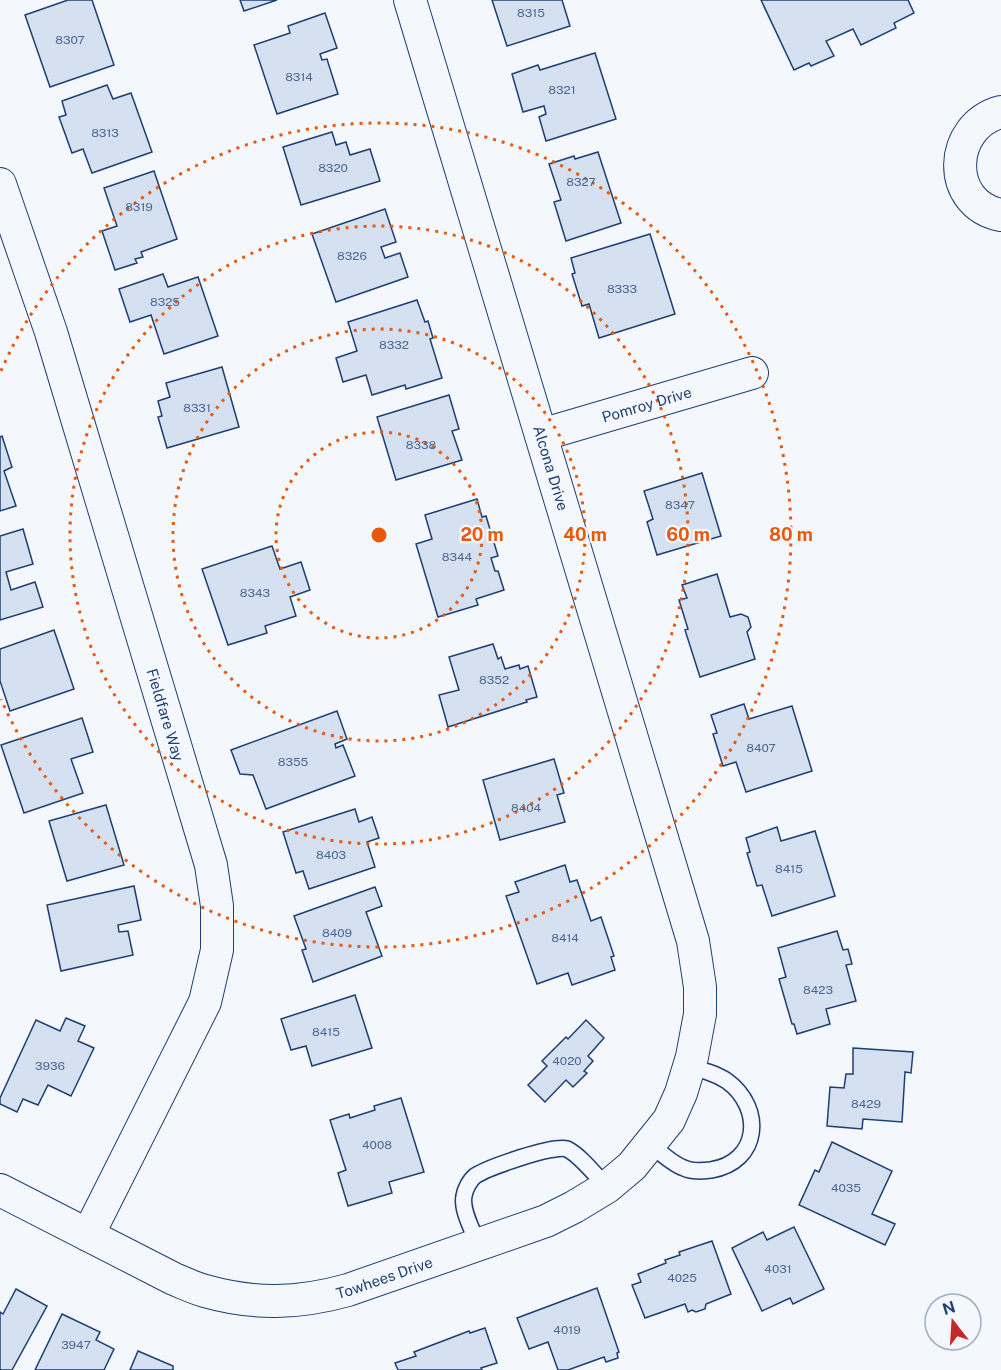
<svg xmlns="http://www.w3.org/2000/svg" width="1001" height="1370" viewBox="0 0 1001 1370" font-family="'Public Sans',sans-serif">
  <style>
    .building { fill: #d5e0f0; stroke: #1d3f73; stroke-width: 1.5 }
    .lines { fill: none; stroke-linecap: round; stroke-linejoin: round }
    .service-casing { stroke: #1d3f73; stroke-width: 18 }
    .minor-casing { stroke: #1d3f73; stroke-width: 34 }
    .service { stroke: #f4f7fb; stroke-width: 15 }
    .minor { stroke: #f4f7fb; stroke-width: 32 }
    .ring { fill: none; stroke: #e8590c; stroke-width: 3; stroke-dasharray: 3 6 }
    .labels { text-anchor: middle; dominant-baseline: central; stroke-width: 4.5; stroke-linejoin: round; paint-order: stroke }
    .number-label { font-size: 12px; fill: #4b6792 }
    .street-label { font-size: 15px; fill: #1d3f73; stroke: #f4f7fb }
    .centre { fill: #e8590c; stroke: #f4f7fb; stroke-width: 3 }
    .ring-label { font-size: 18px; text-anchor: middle; font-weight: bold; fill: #e8590c; stroke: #f4f7fb; stroke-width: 4.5; stroke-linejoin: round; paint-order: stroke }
  </style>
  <rect width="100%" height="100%" fill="#f4f7fb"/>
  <!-- building -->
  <g class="building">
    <polygon points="68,0 92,0 114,65 50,87 25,15"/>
    <polygon points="240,0 277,0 244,11"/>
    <polygon points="492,0 562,0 570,26 507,46"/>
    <polygon points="761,0 908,0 914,13 894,23 896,28 861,45 853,29 826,41 834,56 811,66 809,63 794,70"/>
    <polygon points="325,13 337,48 320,54 322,60 327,59 338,94 277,114 254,45 290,33 288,26"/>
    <polygon points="595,53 616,119 546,141 539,117 546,114 544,106 523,112 512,74 538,65 540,70"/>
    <polygon points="107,85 113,99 131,93 152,152 92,173 83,149 72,153 59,117 66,115 62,101"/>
    <polygon points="332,132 336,145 346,142 350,155 370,149 380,181 301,205 283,147"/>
    <polygon points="598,152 621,223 566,241 554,202 561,200 549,164 574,156 575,159"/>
    <polygon points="154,171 177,239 141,252 143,257 135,259 137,263 115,270 102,231 117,226 104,188"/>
    <polygon points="385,209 396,242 381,247 385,258 400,253 408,277 336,302 312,234"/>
    <polygon points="650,234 675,314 599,338 589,304 582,306 572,274 575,273 571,258"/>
    <polygon points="163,274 168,287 198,277 218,336 164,354 151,315 130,322 119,289"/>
    <polygon points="417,300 425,322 428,321 433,338 430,339 442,378 406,389 405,385 372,395 366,375 343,382 336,358 357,351 348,322"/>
    <polygon points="222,367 239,427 167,448 158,417 162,416 158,401 170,397 166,383"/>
    <polygon points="449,395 459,429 452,431 462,460 396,480 377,417"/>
    <polygon points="2,436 12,467 4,471 16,506 0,511 0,437"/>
    <polygon points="702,473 721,536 657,555 647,522 653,519 644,491"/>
    <polygon points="477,499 482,517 486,516 498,556 491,558 495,571 498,571 504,590 476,599 478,605 438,617 416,544 432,539 425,515"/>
    <polygon points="23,529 33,564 6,572 11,590 35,582 43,607 0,620 0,536"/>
    <polygon points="272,546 280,569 301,562 310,590 290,597 296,616 265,626 267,633 228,645 202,569"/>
    <polygon points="717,574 730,617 741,614 748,617 751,627 747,632 755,659 700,677 685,630 688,629 679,600 687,598 682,585"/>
    <polygon points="54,630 74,689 10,711 0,681 0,649"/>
    <polygon points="493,644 498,659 501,657 505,669 519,665 520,669 528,666 537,697 526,700 527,702 448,727 439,695 459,690 449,657"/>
    <polygon points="744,704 749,719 792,706 812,771 746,792 736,762 723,766 713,734 717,733 711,715"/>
    <polygon points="337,711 347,739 335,744 336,748 343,745 355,776 266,809 253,775 240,774 231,750"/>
    <polygon points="82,718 93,752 71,759 83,793 24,813 1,745"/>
    <polygon points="554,759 564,793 557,795 565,822 500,840 483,780"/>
    <polygon points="106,805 124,865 67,881 49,821"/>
    <polygon points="355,809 359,822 372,817 379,838 367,842 375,867 309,889 303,871 296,873 283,832"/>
    <polygon points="777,827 781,841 815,831 835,896 772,916 762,885 757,886 747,853 750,852 746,838"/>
    <polygon points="565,865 570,882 577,880 591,921 601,917 614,956 611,957 615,970 572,985 568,973 537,984 506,896 519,892 515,882"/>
    <polygon points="134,886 141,920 118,925 119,932 128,931 133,955 61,971 47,905"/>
    <polygon points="375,887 382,906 366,912 382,956 313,982 302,950 306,949 294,916"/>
    <polygon points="837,931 843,950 848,949 852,964 846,965 856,1001 826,1009 830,1024 797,1034 794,1024 792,1024 779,979 786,977 778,948"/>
    <polygon points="355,995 372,1048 312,1066 306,1046 291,1050 281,1019"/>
    <polygon points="66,1018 85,1026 78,1041 94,1048 71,1096 48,1085 38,1105 23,1099 17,1112 0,1104 0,1098 36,1020 60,1031"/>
    <polygon points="586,1020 604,1038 588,1056 593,1061 584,1071 587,1073 573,1087 566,1080 545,1102 528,1085 547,1066 542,1061 566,1037 568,1039"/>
    <polygon points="853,1048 913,1052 911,1073 905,1072 902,1122 863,1119 862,1129 827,1126 830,1087 844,1088 846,1074 853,1074"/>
    <polygon points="401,1098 424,1172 389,1182 392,1193 348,1206 338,1173 346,1170 330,1120 349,1114 350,1118 375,1110 374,1106"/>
    <polygon points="832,1142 892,1171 872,1214 895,1224 885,1245 799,1205 815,1170 819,1172"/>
    <polygon points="794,1227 824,1289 793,1304 790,1298 762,1311 732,1248 763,1232 767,1240"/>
    <polygon points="712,1241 731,1294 706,1304 705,1309 696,1312 692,1310 688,1312 685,1304 645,1318 632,1285 641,1282 638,1274 666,1263 665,1260 680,1255 679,1252"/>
    <polygon points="597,1288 619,1352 617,1353 618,1358 606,1362 604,1357 568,1370 558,1370 548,1342 529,1349 517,1318"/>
    <polygon points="16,1289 47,1306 12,1370 0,1370 0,1312 3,1314"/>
    <polygon points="62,1314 100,1332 96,1340 114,1349 104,1370 35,1370"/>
    <polygon points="485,1328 497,1363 481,1368 482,1370 398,1370 395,1363 416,1356 414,1352 469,1331 470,1333"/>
    <polygon points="138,1351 173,1366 173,1370 130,1370"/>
  </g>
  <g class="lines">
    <defs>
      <g id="service">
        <path d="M 650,1144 C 660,1152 672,1164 684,1168 C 692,1172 702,1171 711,1170 C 760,1162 764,1108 727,1081 C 715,1073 702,1070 689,1067"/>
        <path d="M 478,1244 C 473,1231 461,1210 464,1196 C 465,1189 470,1180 475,1176 C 487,1168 554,1144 567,1149 C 580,1155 597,1177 607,1187"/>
      </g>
      <g id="minor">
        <path d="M 1001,112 C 948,126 945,204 1001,215"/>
        <path id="s1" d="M 0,184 L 51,332 L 211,865 L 217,906 L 217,950 L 205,1002 L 88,1235"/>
        <path id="s2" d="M 541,435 L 752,373"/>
        <path id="s3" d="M 0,1190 L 174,1279 C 184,1283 194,1288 205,1291 C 255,1305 298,1304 348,1290 L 546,1221 L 574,1207 L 607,1187 L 632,1166 L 669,1120 L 681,1093 L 692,1057 L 700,1014 L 700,987 L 693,941 L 410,0"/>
      </g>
    </defs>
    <!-- service casing -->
    <use href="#service" class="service-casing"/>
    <!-- minor casing -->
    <use href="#minor" class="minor-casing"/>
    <!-- service -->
    <use href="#service" class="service"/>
    <!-- minor -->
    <use href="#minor" class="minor"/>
  </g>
  <!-- distance rings -->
  <g class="ring">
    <circle cx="379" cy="535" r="103"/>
    <circle cx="379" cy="535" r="206"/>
    <circle cx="379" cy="535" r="309"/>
    <path d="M1 371A412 412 0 1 1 1 699"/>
  </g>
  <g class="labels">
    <!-- number labels -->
    <g class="number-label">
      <text x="531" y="13">8315</text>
      <text x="70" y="40">8307</text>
      <text x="299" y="77">8314</text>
      <text x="562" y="90">8321</text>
      <text x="105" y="133">8313</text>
      <text x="333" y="168">8320</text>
      <text x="581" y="182">8327</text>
      <text x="139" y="207">8319</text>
      <text x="352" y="256">8326</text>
      <text x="622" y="289">8333</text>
      <text x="165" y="302">8325</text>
      <text x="394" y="345">8332</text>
      <text x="197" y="408">8331</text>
      <text x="421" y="445">8338</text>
      <text x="680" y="505">8347</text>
      <text x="457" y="557">8344</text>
      <text x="255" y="593">8343</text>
      <text x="494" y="680">8352</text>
      <text x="761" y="748">8407</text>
      <text x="293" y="762">8355</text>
      <text x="526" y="808">8404</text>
      <text x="331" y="855">8403</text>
      <text x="789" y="869">8415</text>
      <text x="337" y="933">8409</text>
      <text x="565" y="938">8414</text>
      <text x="818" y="990">8423</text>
      <text x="326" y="1032">8415</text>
      <text x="567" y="1061">4020</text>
      <text x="50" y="1066">3936</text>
      <text x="866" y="1104">8429</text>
      <text x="377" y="1145">4008</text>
      <text x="846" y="1188">4035</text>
      <text x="778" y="1269">4031</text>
      <text x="682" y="1278">4025</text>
      <text x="567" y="1330">4019</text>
      <text x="76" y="1345">3947</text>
    </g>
    <!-- street labels -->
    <g class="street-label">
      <text stroke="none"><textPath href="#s2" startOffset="110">Pomroy Drive</textPath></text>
      <text transform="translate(551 468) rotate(73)">Alcona Drive</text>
      <text stroke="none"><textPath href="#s1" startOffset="556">Fieldfare Way</textPath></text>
      <text stroke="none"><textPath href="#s3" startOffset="412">Towhees Drive</textPath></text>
    </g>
  </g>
  <circle cx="379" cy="535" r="9" class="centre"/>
  <g class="ring-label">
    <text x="482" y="541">20 m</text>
    <text x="585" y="541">40 m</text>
    <text x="688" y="541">60 m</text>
    <text x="791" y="541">80 m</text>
  </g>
  <!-- north arrow -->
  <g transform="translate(953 1322) rotate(343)"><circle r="28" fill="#f4f7fb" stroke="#9eadc5" stroke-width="1.5"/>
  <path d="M0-4.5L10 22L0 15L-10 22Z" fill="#c62828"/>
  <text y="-9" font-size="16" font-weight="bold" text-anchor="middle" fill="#1d3f73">N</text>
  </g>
</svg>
